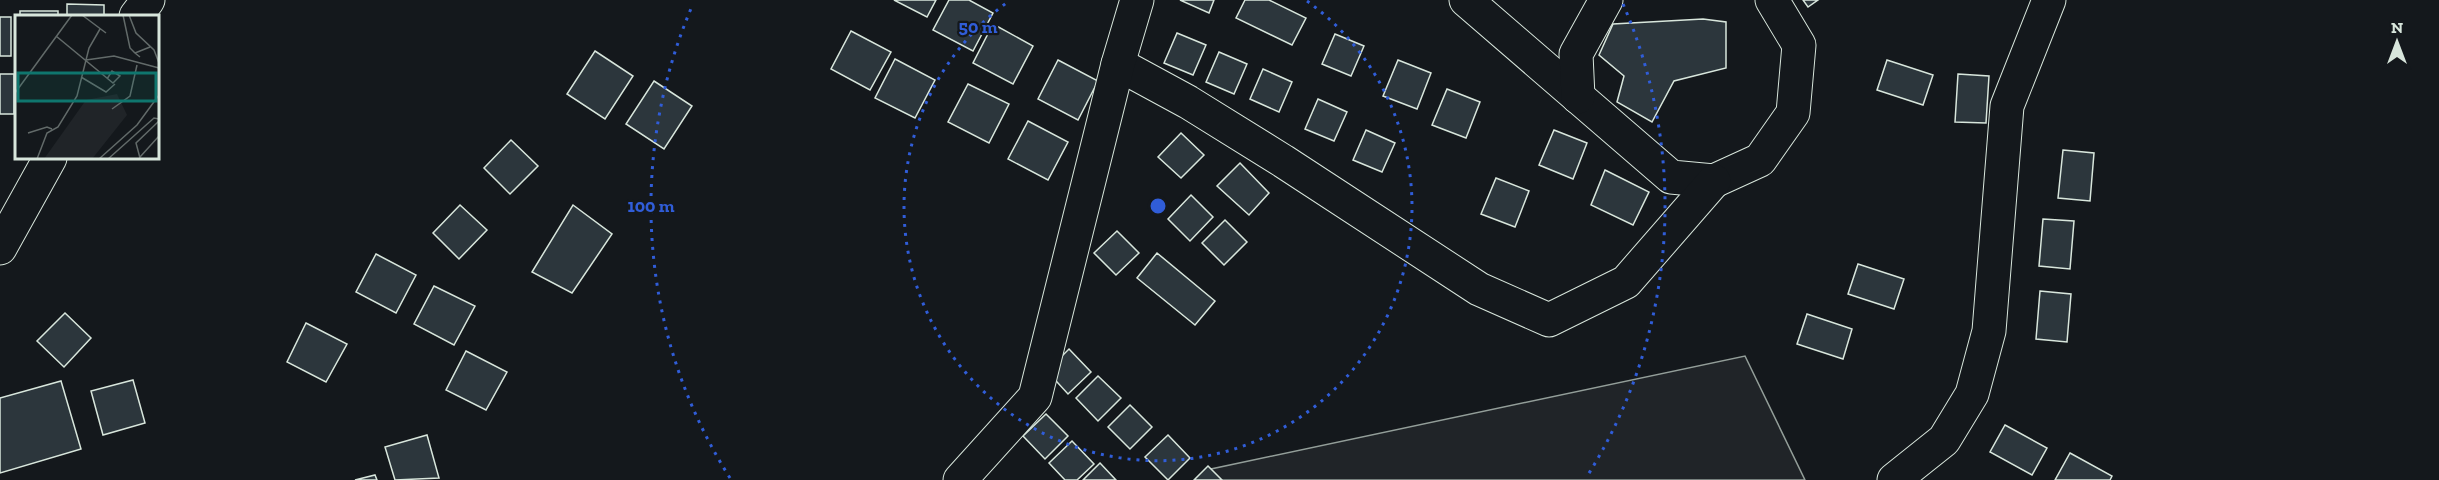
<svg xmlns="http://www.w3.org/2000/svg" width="2439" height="480" viewBox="0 0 2439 480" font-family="'Zilla Slab',serif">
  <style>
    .green { fill: #202428; stroke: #939e99; stroke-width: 1.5 }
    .building { fill: #2c363c; stroke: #d8e6dc; stroke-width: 1.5 }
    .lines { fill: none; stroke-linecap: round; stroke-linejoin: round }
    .minor-casing { stroke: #d8e6dc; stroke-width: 35 }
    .minor { stroke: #14181c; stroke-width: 33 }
    .ring { fill: none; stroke: #305dd8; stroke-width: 3; stroke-dasharray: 3 6 }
    .inset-road { fill: none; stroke: #626a69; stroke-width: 1.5 }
    .view { fill: #0f766e; fill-opacity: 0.15; stroke: #0f766e; stroke-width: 3 }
    .inset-edge { fill: none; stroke: #d8e6dc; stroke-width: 3 }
    .centre { fill: #305dd8; stroke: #14181c; stroke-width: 3 }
    .ring-label { font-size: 18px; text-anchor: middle; font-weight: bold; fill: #305dd8; stroke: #14181c; stroke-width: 4.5; stroke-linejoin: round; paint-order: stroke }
  </style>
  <rect width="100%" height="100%" fill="#14181c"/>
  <!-- green -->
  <polygon class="green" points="1745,356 1805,480 1203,480 1211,469"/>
  <!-- building -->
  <g class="building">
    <polygon points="894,0 936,0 927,17"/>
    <polygon points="949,0 969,0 993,13 973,51 933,30"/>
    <polygon points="1180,0 1214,0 1209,13"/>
    <polygon points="1245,0 1269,0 1306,18 1292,45 1236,18"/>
    <polygon points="1803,0 1818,0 1808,7"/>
    <polygon points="67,4 104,5 104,16 67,16"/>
    <rect x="20" y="11" width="38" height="5"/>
    <rect x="0" y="17" width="11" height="39"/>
    <polygon points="1703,19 1726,22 1726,68 1674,81 1652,122 1617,102 1624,76 1599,55 1613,24"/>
    <polygon points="993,24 1033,46 1013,84 973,63"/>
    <polygon points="851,31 891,52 870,90 831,69"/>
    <polygon points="1177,33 1206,45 1193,75 1164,63"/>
    <polygon points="1335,34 1364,46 1351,76 1322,64"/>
    <polygon points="595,51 633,76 605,119 567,94"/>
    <polygon points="1219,52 1247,64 1234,94 1206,82"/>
    <polygon points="895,59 935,80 915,118 875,98"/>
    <polygon points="1058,60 1098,81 1078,120 1038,99"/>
    <polygon points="1398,60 1431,73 1417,109 1383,96"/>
    <polygon points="1887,60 1933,75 1923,105 1877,90"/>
    <polygon points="1263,69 1292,82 1279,112 1250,99"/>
    <rect x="0" y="74" width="14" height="40"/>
    <polygon points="1958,74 1989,76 1986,123 1955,122"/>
    <polygon points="654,81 692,106 664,149 626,124"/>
    <polygon points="968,84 1009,104 989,143 948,122"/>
    <polygon points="1447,89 1480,102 1466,138 1432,125"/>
    <polygon points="1318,99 1347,112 1334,141 1305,129"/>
    <polygon points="1028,121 1068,142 1048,180 1008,159"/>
    <polygon points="1366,130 1395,143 1382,172 1353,160"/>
    <polygon points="1554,130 1587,143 1573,179 1539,165"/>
    <polygon points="1181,133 1204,155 1181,178 1158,157"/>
    <polygon points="511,140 538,166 510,194 484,168"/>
    <polygon points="2063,150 2094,153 2090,201 2058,198"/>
    <polygon points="1240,163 1269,193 1249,215 1217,186"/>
    <polygon points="1605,170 1649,192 1633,225 1591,205"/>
    <polygon points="1496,178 1529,191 1515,227 1481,214"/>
    <polygon points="1191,195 1213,217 1190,241 1168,219"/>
    <polygon points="460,205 487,230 459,259 433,233"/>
    <polygon points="573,205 612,234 572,293 532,272"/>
    <polygon points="2043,219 2074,221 2070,269 2039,266"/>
    <polygon points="1225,220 1247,242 1224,265 1202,243"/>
    <polygon points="1117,231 1139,253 1116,275 1094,253"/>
    <polygon points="1157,253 1215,301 1195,325 1137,278"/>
    <polygon points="376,254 416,275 396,313 356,292"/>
    <polygon points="1858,264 1904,279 1894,309 1848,294"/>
    <polygon points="434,286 475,306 454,345 414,324"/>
    <polygon points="2040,291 2071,294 2067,342 2036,339"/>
    <polygon points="65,313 91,338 64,367 37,341"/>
    <polygon points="1807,314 1852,329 1843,359 1797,344"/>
    <polygon points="306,323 347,344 326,382 287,362"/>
    <polygon points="1069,349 1091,372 1068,394 1047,371"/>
    <polygon points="466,351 507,372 486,410 446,390"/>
    <polygon points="1098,376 1121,398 1098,421 1076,398"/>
    <polygon points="133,380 145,423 103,435 91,391"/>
    <polygon points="61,381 81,449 0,473 0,398"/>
    <polygon points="1130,405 1152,427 1130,449 1108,427"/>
    <polygon points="1046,414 1068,436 1045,459 1023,436"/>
    <polygon points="2005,425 2047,448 2032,475 1990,452"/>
    <polygon points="427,435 439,478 395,480 385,447"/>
    <polygon points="1168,435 1190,458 1168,480 1145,457"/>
    <polygon points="1072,441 1094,464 1077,480 1065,480 1049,463"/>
    <polygon points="2070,453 2112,476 2110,480 2055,480"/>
    <polygon points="1100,463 1116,480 1083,480"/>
    <polygon points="1208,466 1222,480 1194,480"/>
    <polygon points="375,475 377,480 355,480"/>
  </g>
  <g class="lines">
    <defs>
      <g id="minor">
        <polyline points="1466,0 1671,177 1714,181 1760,160 1793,113 1799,45 1772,0"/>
        <polyline points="136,16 148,0"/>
        <polyline points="1118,64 1188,102 1283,161 1479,289 1549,320 1626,282 1714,181"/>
        <polyline points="1578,97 1576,54 1606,0"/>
        <polyline points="0,248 50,158"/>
        <polyline points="960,480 1035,397 1118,64 1137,0"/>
        <polyline points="1894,480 1944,440 1972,394 1989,331 2007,106 2049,0"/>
      </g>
    </defs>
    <!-- minor casing -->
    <use href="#minor" class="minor-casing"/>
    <!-- minor -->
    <use href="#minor" class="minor"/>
  </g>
  <!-- distance rings -->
  <g class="ring">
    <path d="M1307 1A254 254 0 1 1 1009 1"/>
    <path d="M730 478A507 507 0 0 1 693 4M1623 4A507 507 0 0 1 1586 478"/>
  </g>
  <!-- overview -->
  <g transform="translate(15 15)">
    <rect width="144" height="144" fill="#14181c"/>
    <path d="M 102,79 L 112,100 L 77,144 L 29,144 L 71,85 Z" fill="#202428"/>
    <path class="inset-road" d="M 67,0 L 91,18M 108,0 L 115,33 L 120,38M 114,0 L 121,18 L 139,35 L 144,48M 41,21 L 98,68 L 105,61 L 97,56 L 92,64M 125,42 L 120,38 L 135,32M 71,45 L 99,41 L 144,53M 66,62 L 91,77 L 100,69M 0,78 L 57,0M 97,94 L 115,81 L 122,50M 13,118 L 32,112 L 37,114M 125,142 L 144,121M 125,143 L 121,128 L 144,106M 22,144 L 32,118 L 43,112 L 62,81 L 74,33 L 85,14M 84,144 L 122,110 L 144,80M 93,144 L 139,103 L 144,104"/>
    <path class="view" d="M 3,58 L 141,58 L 141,86 L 3,86 Z"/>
    <rect width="144" height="144" class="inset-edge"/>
  </g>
  <circle cx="1158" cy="206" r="9" class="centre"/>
  <g class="ring-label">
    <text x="978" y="33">50 m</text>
    <text x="651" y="212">100 m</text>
  </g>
  <!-- north arrow -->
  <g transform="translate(2397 42)" stroke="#14181c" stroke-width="4.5" paint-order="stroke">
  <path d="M0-4.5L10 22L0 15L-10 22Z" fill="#d8e6dc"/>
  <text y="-9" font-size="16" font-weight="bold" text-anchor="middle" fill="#d8e6dc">N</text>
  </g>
</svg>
